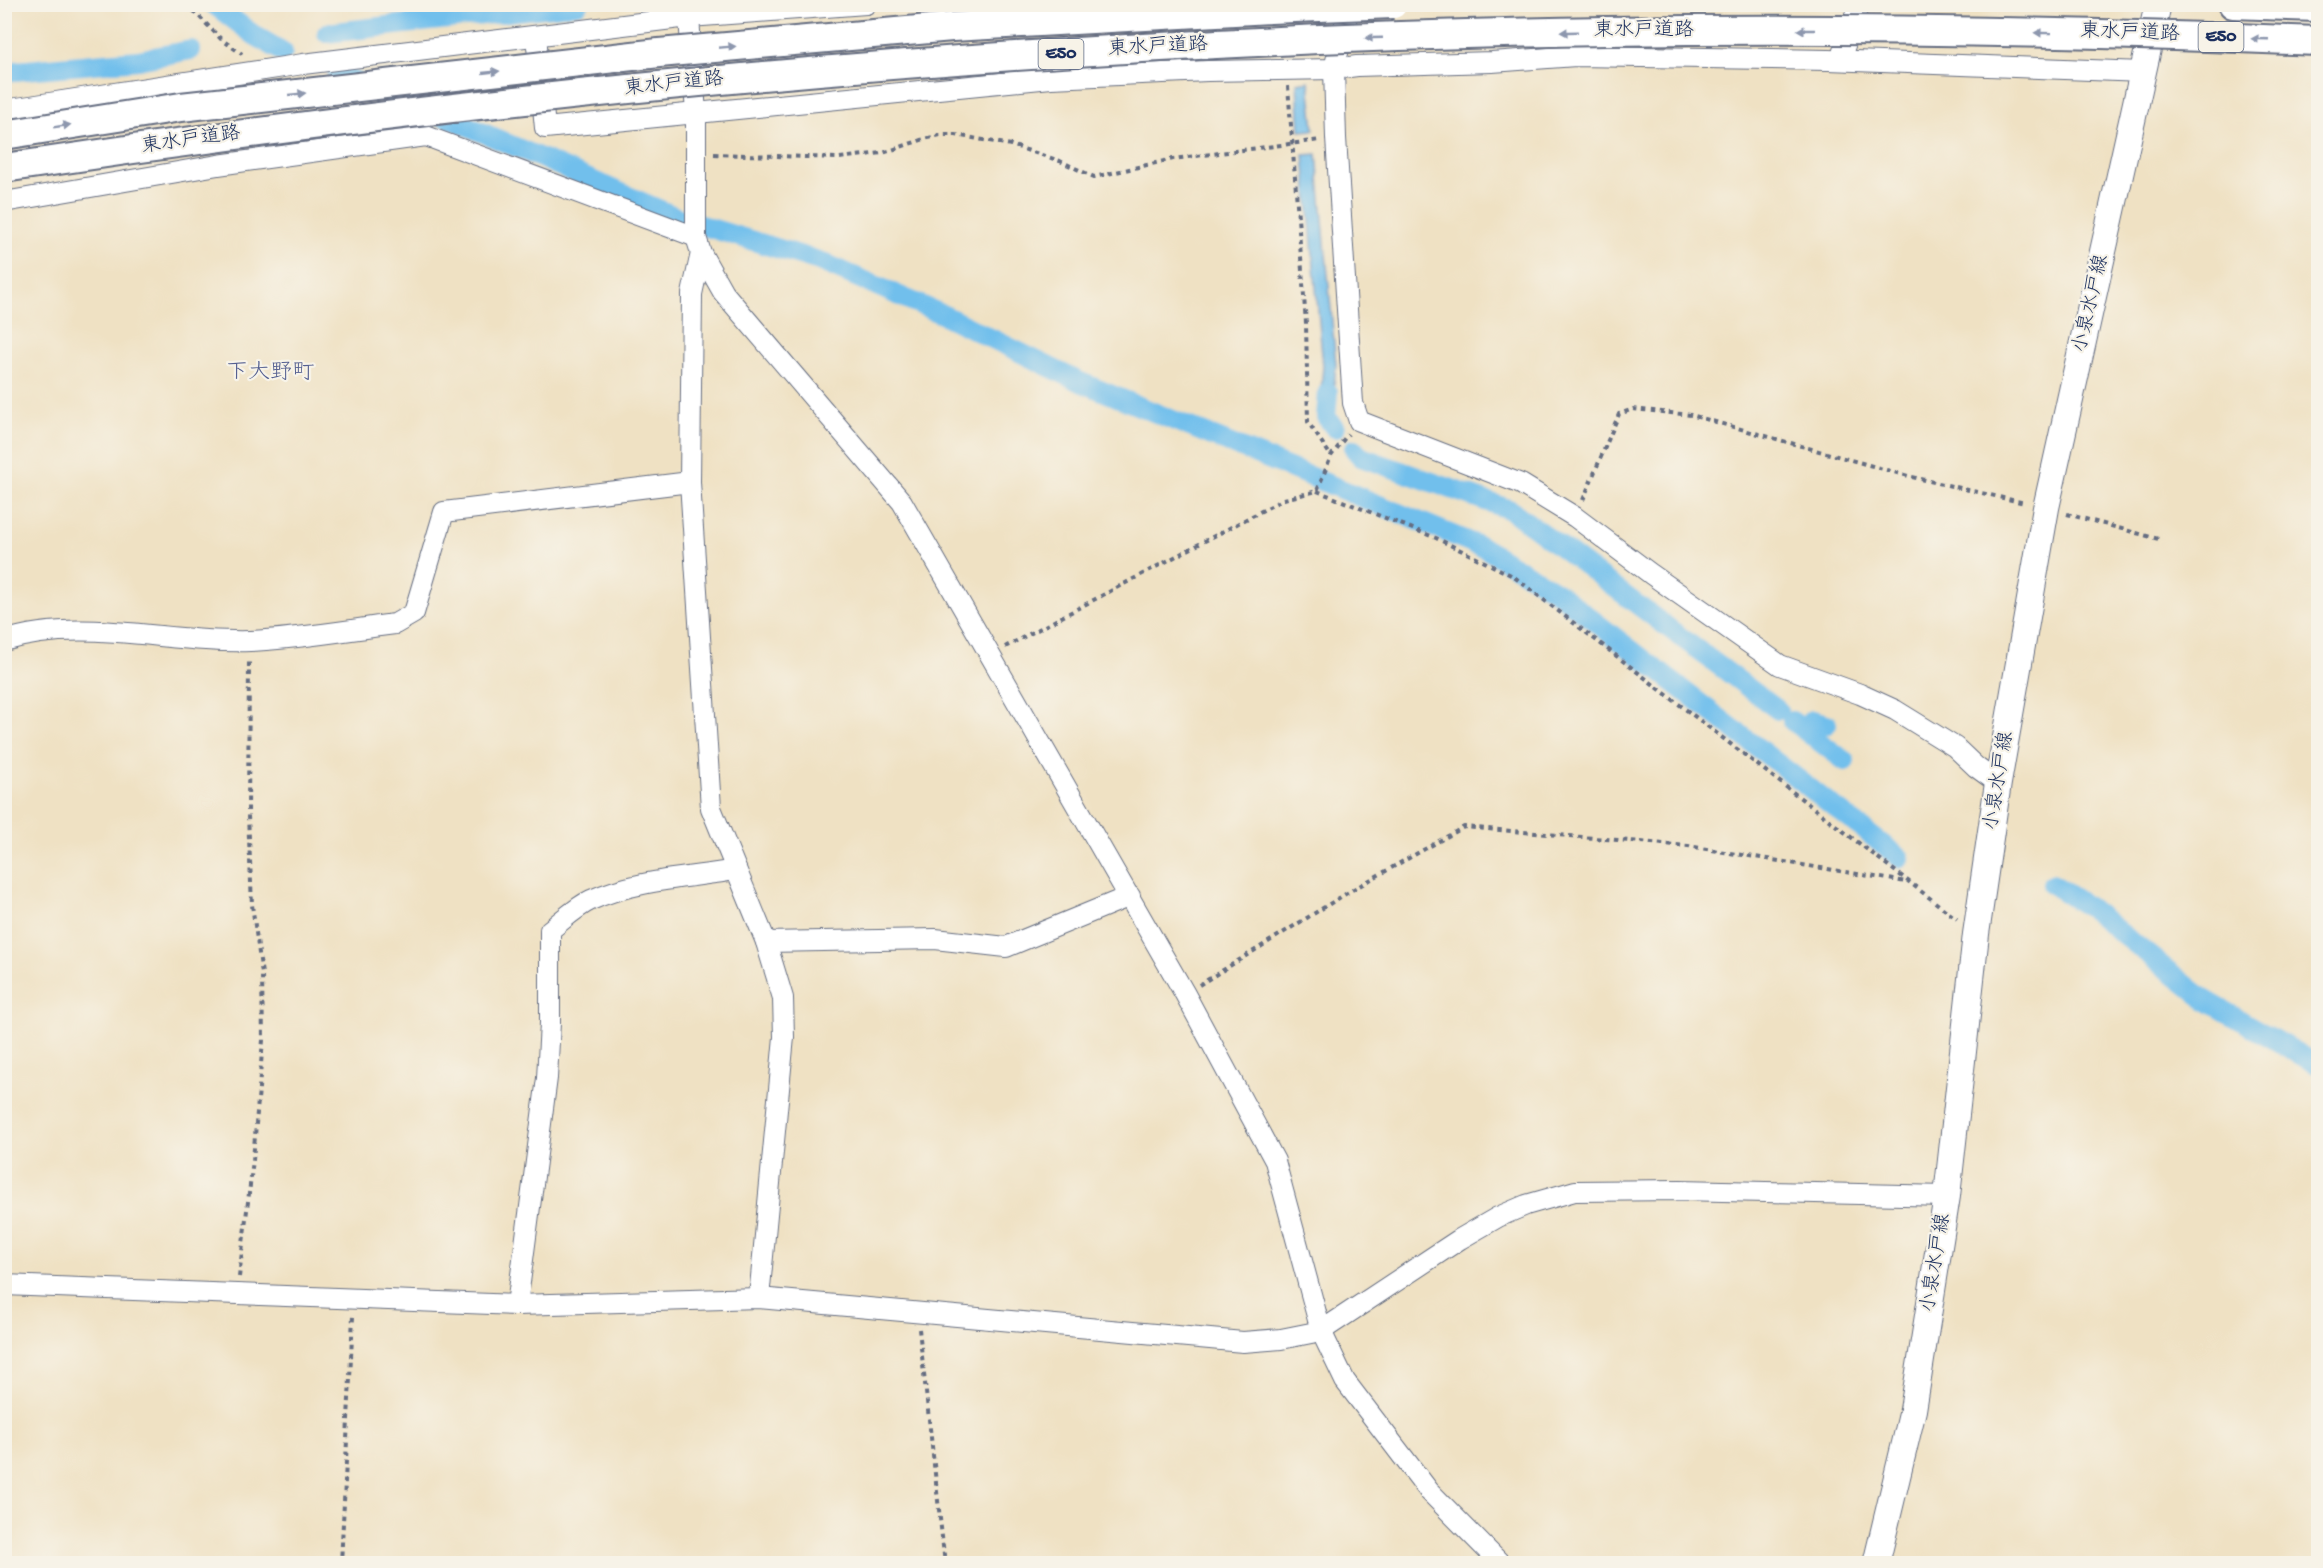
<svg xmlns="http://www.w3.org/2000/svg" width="2323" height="1568" viewBox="0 0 2323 1568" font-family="'Gochi Hand','Klee One',sans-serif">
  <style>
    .water { fill: #71bfec; stroke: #4677a5; stroke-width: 1.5 }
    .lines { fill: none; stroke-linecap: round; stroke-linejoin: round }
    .canal { stroke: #71bfec; stroke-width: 20 }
    .minor-casing { stroke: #656d81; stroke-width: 22 }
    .major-casing { stroke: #656d81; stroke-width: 28 }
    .highway-casing { stroke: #656d81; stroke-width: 32 }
    .path { stroke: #656d81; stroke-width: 4; stroke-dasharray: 4.5 4.5; stroke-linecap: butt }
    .minor { stroke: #fff; stroke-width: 20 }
    .major { stroke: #fff; stroke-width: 26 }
    .highway { stroke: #fff; stroke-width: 28 }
    .highway-bridge-casing { stroke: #656d81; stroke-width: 32; stroke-linecap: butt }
    .highway-bridge { stroke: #fff; stroke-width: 28 }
    .oneway { fill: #8d97ae }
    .labels { text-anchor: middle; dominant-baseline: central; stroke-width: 4.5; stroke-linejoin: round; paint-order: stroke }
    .shield { fill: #f7f3e8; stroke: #5d6a87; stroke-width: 1.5 }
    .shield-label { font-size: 18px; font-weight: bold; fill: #1b2f5e }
    .street-label { font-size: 20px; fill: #1b2f5e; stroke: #f7f3e8 }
    .quarter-label { font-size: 22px; fill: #556091; stroke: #f7f3e8 }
  </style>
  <rect width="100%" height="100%" fill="#f7f3e8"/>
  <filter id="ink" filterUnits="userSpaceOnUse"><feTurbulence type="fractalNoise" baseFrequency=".0167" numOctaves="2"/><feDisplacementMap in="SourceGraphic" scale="12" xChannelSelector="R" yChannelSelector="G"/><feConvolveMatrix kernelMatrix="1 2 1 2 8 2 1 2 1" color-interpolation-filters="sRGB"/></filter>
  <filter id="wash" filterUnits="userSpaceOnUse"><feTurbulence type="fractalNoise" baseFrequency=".008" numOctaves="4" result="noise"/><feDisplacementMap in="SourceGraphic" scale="24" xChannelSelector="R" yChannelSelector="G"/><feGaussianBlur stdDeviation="1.35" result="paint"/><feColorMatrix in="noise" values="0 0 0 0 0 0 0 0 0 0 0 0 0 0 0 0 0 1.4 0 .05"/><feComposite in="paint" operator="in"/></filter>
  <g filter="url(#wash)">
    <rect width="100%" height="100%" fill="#efe1c3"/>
    <!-- water -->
    <g class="water">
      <polygon points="1309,81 1314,130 1300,131 1297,83"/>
      <polygon points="1317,154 1336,365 1331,416 1319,417 1323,366 1304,155"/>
    </g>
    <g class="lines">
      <!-- canal -->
      <g class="canal">
        <polyline points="213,4 254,35 283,52"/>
        <polyline points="327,33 578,4"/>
        <polyline points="4,72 138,60 191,50"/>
        <polyline points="337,74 465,125 681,219 819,261 946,316 1078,381 1484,548 1554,590 1900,858"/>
        <polyline points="1328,392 1326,417 1335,428"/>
        <polyline points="1354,449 1361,457 1511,510 1778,710"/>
        <polyline points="1792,721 1845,761"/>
        <polyline points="1804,729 1812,720 1827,724"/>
        <polyline points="2052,884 2091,909 2204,999 2318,1065"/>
      </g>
    </g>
  </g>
  <g filter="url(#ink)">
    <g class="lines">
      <defs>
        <g id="minor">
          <polyline points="688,4 696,113 696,237 701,253 723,292 902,502 1185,994 1275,1161 1321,1331 1345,1381 1429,1491 1501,1564"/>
          <polyline points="1350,4 1334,69 1336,138 1353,403 1359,421 1521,484 1575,517 1651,574 1780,665 1860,694 1895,710 1955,747 1976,767 1998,783"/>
          <polyline points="536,36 545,128 1051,78 1208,71 1334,69 1357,66 1492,62 1576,56 1828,60 2143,72"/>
          <polyline points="1840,60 1859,4"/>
          <polyline points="4,110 303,64 689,17 866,4"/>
          <polyline points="4,202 218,165 426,136 696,237"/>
          <polyline points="701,253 692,294 690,482 711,808 766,942 783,998 784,1037 759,1298"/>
          <path d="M 4,641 C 82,616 171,644 250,641 C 298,639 347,630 395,624 L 414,613 L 444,512 L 690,482"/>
          <polyline points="766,942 935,939 1006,947 1130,896"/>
          <polyline points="4,1285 517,1305 759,1298 1243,1342 1281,1339 1321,1331 1460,1239 1498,1217 1526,1205 1575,1191 1680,1190 1947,1196"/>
          <path d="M 517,1305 L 547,1078 L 550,1023 L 550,930 C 563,920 576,907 591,900 C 635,880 688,878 736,870"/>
        </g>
        <polyline id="major" points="1876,1564 1913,1410 1947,1196 1976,934 1998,783 2046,508 2158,4"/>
        <polyline id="highway" points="2233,4 2318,7"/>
      </defs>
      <!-- minor casing -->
      <use href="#minor" class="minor-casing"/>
      <!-- major casing -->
      <use href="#major" class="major-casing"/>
      <!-- highway casing -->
      <use href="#highway" class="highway-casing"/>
      <!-- path -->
      <g class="path">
        <polyline points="187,4 221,39 242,54"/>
        <polyline points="1288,86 1306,323 1308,422 1331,456"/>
        <polyline points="714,154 839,158 883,153 921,140 940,135 956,135 1011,145 1060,161 1094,177 1173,159 1320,140"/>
        <polyline points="1317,491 1436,538 1513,576 1957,919"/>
        <polyline points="1583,500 1619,414 1633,409 1691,415 1908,476 2025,503"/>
        <polyline points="2067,514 2162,540"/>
        <polyline points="1005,647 1284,499 1317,491 1331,456 1348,434"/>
        <polyline points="1199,985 1352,890 1464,827 1688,846 1906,882"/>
        <polyline points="239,1277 253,1160 263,1040 262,974 252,905 248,816 249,660"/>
        <polyline points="919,1329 945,1564"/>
        <polyline points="341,1564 353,1316"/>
      </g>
      <!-- minor -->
      <use href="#minor" class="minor"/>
      <!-- major -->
      <use href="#major" class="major"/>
      <!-- highway -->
      <use href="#highway" class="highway"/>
      <defs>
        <g id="highway-bridge">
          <polyline points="4,135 181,107 659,53 952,27 1270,9 1393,4"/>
          <path d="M 4,168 C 534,88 1071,39 1607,31 C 1844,27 2082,32 2318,41"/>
        </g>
      </defs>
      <!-- highway-bridge casing -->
      <use href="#highway-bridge" class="highway-bridge-casing"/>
      <!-- highway-bridge -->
      <use href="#highway-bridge" class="highway-bridge"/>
    </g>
    <!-- one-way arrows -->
    <defs><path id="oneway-solid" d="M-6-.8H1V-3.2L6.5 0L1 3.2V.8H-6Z" transform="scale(1.5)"/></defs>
    <g class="oneway">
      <use href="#oneway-solid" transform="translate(1806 30) rotate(180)"/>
      <use href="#oneway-solid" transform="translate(1569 32) rotate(178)"/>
      <use href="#oneway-solid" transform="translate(2043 33) rotate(-179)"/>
      <use href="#oneway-solid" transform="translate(1374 38) rotate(178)"/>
      <use href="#oneway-solid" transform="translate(2260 39) rotate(-178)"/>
      <use href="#oneway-solid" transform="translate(727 47) rotate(-5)"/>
      <use href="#oneway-solid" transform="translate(491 72) rotate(-6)"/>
      <use href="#oneway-solid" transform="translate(297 94) rotate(-6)"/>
      <use href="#oneway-solid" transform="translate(62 126) rotate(-9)"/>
    </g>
  </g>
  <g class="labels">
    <!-- shield labels -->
    <g class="shield">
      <rect x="2198.5" y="22" width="45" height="30" rx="4.5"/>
      <rect x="1038.5" y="39" width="45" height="30" rx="4.5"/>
    </g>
    <g class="shield-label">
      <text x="2221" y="37">E50</text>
      <text x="1061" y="54">E50</text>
    </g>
    <!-- street labels -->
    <g class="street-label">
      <text x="1644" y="31">東水戸道路</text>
      <text transform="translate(2130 34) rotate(2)">東水戸道路</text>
      <text transform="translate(1158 48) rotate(-3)">東水戸道路</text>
      <text transform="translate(674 85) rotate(-6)">東水戸道路</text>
      <text transform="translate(191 141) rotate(-8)">東水戸道路</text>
      <text transform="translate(2092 304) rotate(-77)">小泉水戸線</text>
      <text transform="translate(2000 781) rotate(-81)">小泉水戸線</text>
      <text transform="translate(1937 1263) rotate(-81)">小泉水戸線</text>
    </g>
    <!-- quarter labels -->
    <g class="quarter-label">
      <text x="270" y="374">下大野町</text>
    </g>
  </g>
  <!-- margin -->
  <rect width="2323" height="1568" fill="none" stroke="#f7f3e8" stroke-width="24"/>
</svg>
